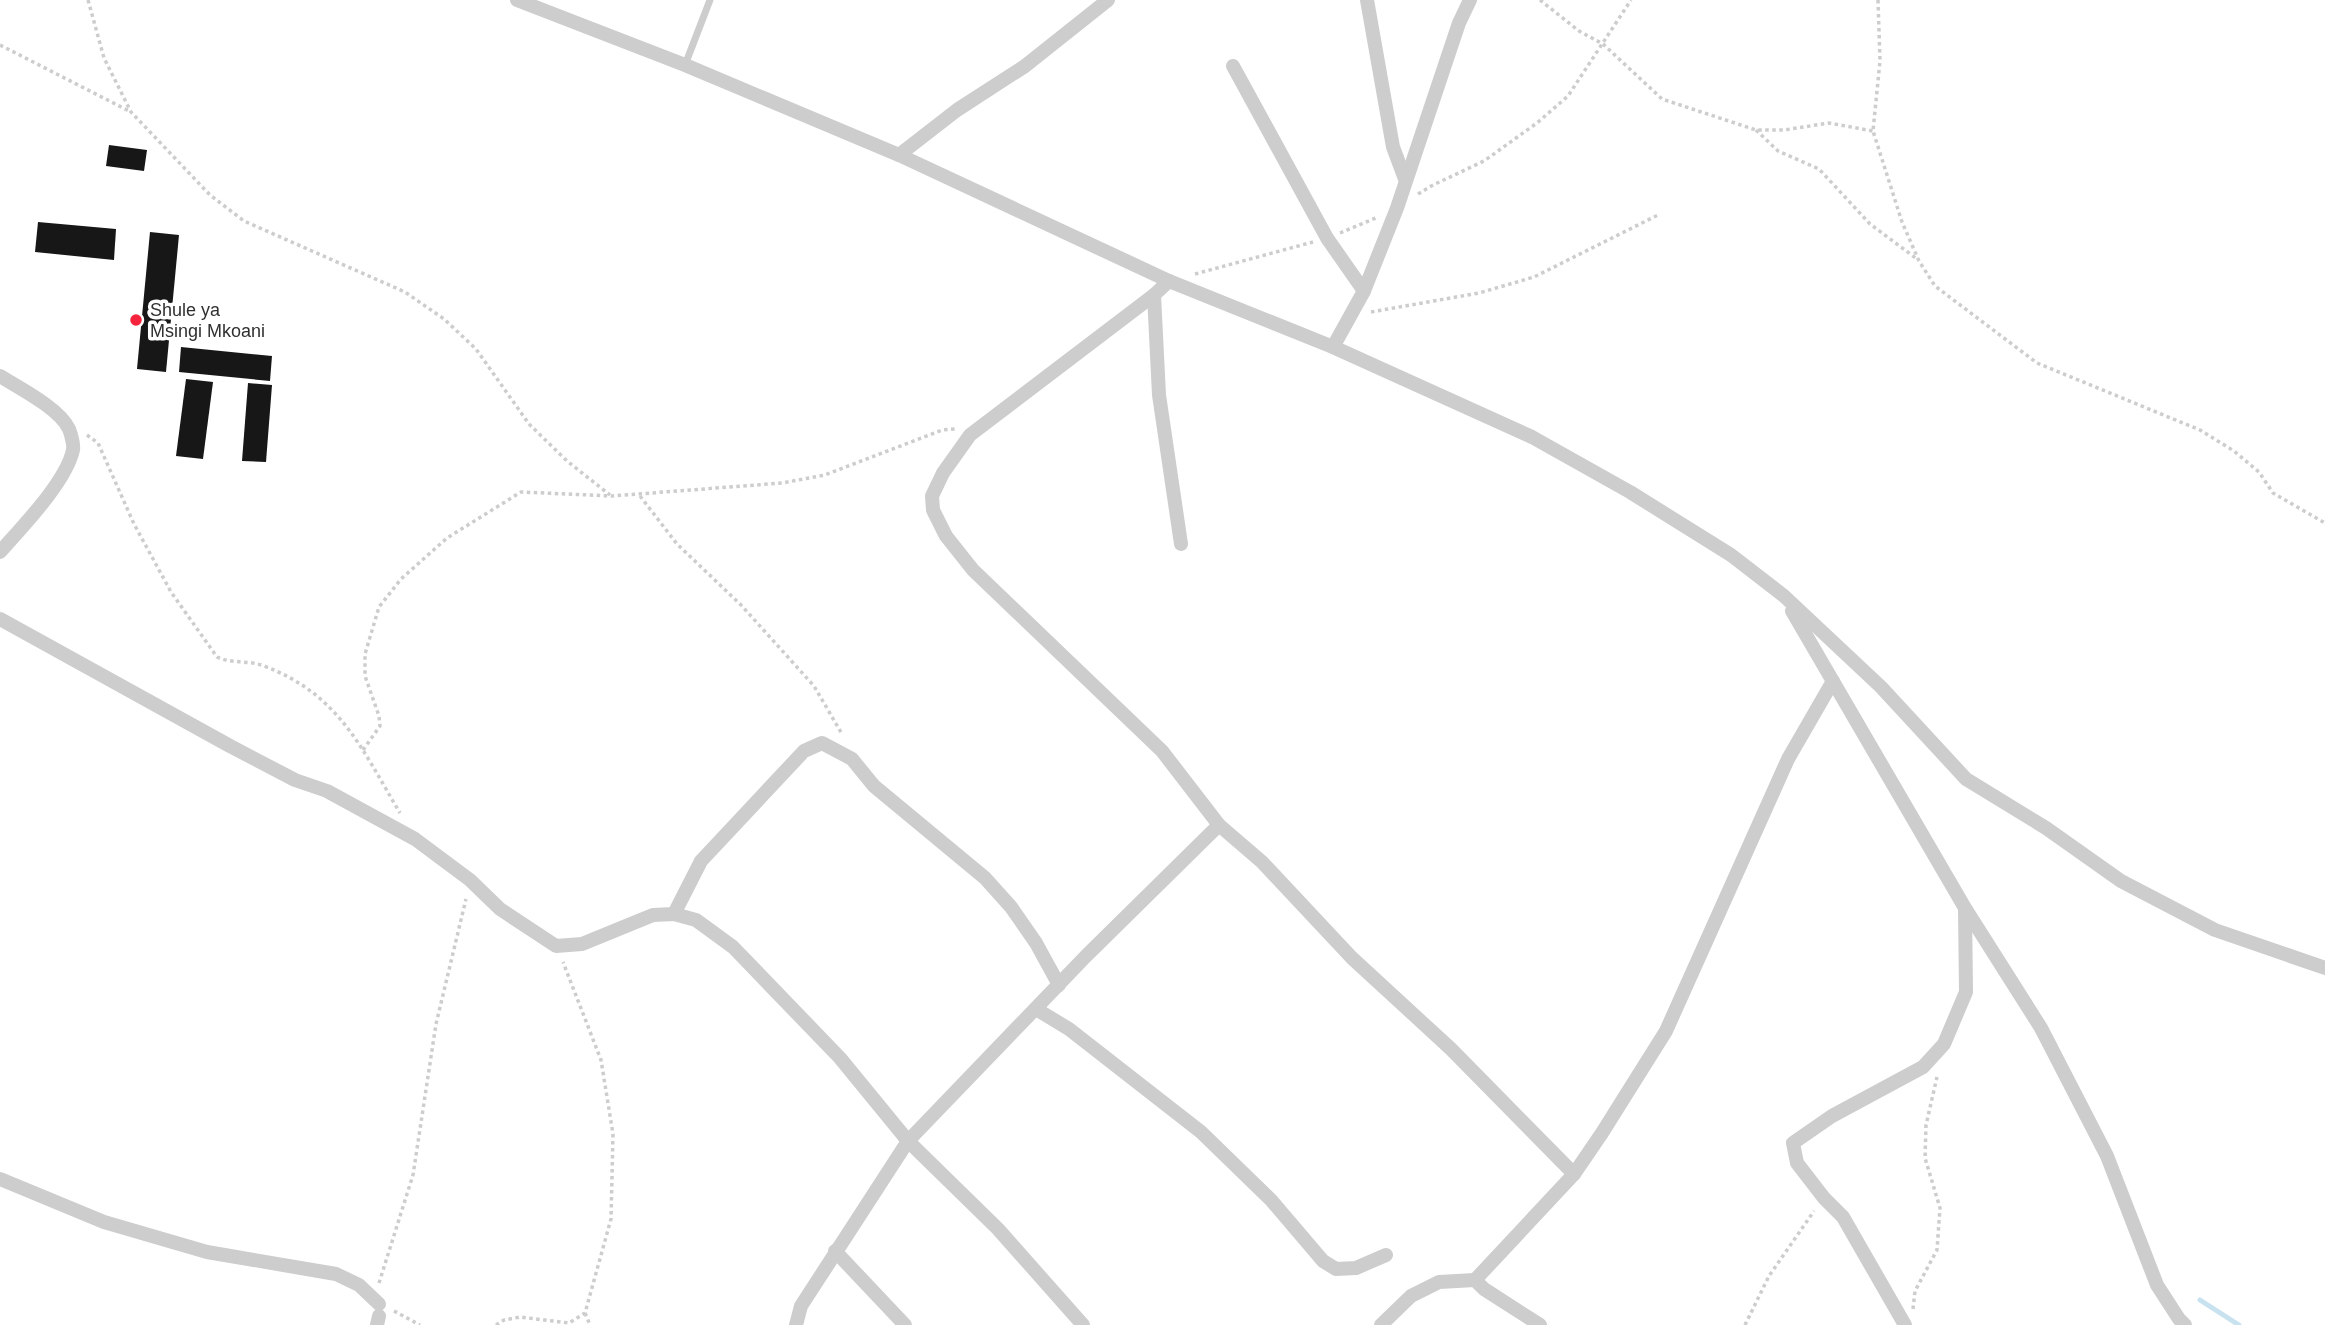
<svg xmlns="http://www.w3.org/2000/svg" width="2325" height="1325" viewBox="0 0 2325 1325" font-family="Arial,sans-serif">
  <style>
    .lines { fill: none; stroke-linecap: round; stroke-linejoin: round }
    .stream { stroke: #c8e2f0; stroke-width: 5 }
    .building { fill: #171717 }
    .path { stroke: #cdcdcd; stroke-width: 3.5; stroke-dasharray: 3.5 3.5; stroke-linecap: butt }
    .service { stroke: #cdcdcd; stroke-width: 7 }
    .minor { stroke: #cdcdcd; stroke-width: 14 }
    .poi-dot { fill: #f6233c; stroke: #fff; stroke-width: 2.5 }
    .labels { text-anchor: middle; dominant-baseline: central; stroke-width: 7; stroke-linejoin: round; paint-order: stroke }
    .poi-label { font-size: 18px; fill: #303030; stroke: #fff; text-anchor: start }
  </style>
  <rect width="100%" height="100%" fill="#fff"/>
  <g class="lines">
    <!-- stream -->
    <polyline class="stream" points="2200,1300 2239,1325"/>
  </g>
  <!-- building -->
  <g class="building">
    <polygon points="109,145 147,150 144,171 106,166"/>
    <polygon points="38,222 116,229 114,260 35,252"/>
    <polygon points="150,232 179,235 166,372 137,369"/>
    <polygon points="181,347 272,356 270,381 179,372"/>
    <polygon points="186,379 213,382 203,459 176,456"/>
    <polygon points="248,383 272,385 266,462 242,461"/>
  </g>
  <g class="lines">
    <!-- path -->
    <g class="path">
      <polyline points="88,0 104,58 131,112 210,195 244,221 405,292 444,319 476,349 529,424 567,461 610,495"/>
      <polyline points="1540,0 1579,31 1603,44 1662,99 1756,130 1784,130 1829,123 1873,131"/>
      <polyline points="1878,0 1880,61 1873,131 1902,222 1919,261 1935,286 2037,363 2200,430 2234,451 2259,472 2273,493 2325,523"/>
      <polyline points="0,45 129,111"/>
      <polyline points="1756,130 1778,151 1819,169 1870,224 1917,259"/>
      <polyline points="1418,194 1433,185 1484,161 1537,123 1568,96 1631,0"/>
      <polyline points="1340,233 1378,217"/>
      <polyline points="1195,274 1313,242"/>
      <polyline points="1371,312 1479,293 1534,277 1660,214"/>
      <path d="M 87,435 L 98,443 L 134,524 L 171,592 L 217,657 C 232,664 249,660 264,666 C 339,694 362,749 400,813"/>
      <polyline points="640,496 677,544 741,605 814,686 842,734"/>
      <polyline points="363,750 380,726 379,716 365,676 365,654 379,607 401,579 447,538 521,492 612,496 782,483 825,475 942,430 956,429"/>
      <polyline points="379,1283 413,1175 436,1024 466,899"/>
      <polyline points="1913,1309 1915,1291 1937,1250 1940,1208 1925,1158 1926,1125 1937,1077"/>
      <polyline points="394,1311 420,1325"/>
      <polyline points="585,1313 590,1325"/>
      <polyline points="496,1325 504,1320 520,1317 569,1323 585,1313 611,1219 613,1134 601,1060 563,962"/>
      <polyline points="1745,1325 1769,1276 1814,1211"/>
    </g>
    <!-- service -->
    <polyline class="service" points="685,65 710,0"/>
    <!-- minor -->
    <g class="minor">
      <polyline points="517,0 685,65 899,155 1169,281 1333,347 1532,437 1630,492 1731,555 1784,596 1881,687 1966,779 2046,828 2121,881 2215,930 2325,968"/>
      <polyline points="1367,0 1393,147 1405,179"/>
      <polyline points="1233,66 1327,238 1364,291"/>
      <polyline points="899,155 957,110 1025,66 1108,0"/>
      <polyline points="1169,281 1154,295 970,435 943,473 932,496 933,510 946,536 973,570 1162,751 1219,825 1262,862 1352,958 1451,1049 1574,1174"/>
      <polyline points="1154,295 1159,395 1181,544"/>
      <polyline points="1333,347 1364,291 1397,208 1459,23 1470,0"/>
      <path d="M 0,376 C 19,388 59,408 69,429 C 71,434 74,445 73,450 C 66,482 22,527 0,552"/>
      <polyline points="1792,611 1965,908 2041,1028 2107,1156 2157,1285 2179,1319 2185,1325"/>
      <polyline points="0,619 230,746 295,780 327,791 415,839 470,880 500,909 556,946 582,944 653,915 674,914 696,920 733,947 840,1058 908,1141 998,1229 1083,1325"/>
      <polyline points="674,914 701,861 804,751 822,743 852,759 874,786 985,878 1011,907 1036,943 1059,985"/>
      <polyline points="1036,1009 1069,1029 1201,1132 1271,1200 1323,1261 1336,1269 1356,1268 1386,1255"/>
      <polyline points="0,1179 104,1222 207,1252 336,1274 359,1285 379,1304"/>
      <polyline points="835,1251 905,1325"/>
      <polyline points="1475,1280 1574,1174 1602,1133 1666,1031 1788,759 1833,681"/>
      <polyline points="377,1325 379,1316"/>
      <polyline points="796,1325 801,1306 908,1141 1086,956 1219,825"/>
      <polyline points="1381,1325 1411,1296 1439,1282 1475,1280 1484,1289 1540,1325"/>
      <polyline points="1905,1325 1843,1217 1824,1198 1797,1163 1793,1143 1832,1116 1923,1067 1944,1044 1966,992 1965,909"/>
    </g>
  </g>
  <!-- markers -->
  <circle class="poi-dot" cx="136" cy="320" r="7"/>
  <g class="labels">
    <!-- poi labels -->
    <g class="poi-label">
      <text x="150" y="310">Shule ya<tspan x="150" dy="21">Msingi Mkoani</tspan></text>
    </g>
  </g>
</svg>
